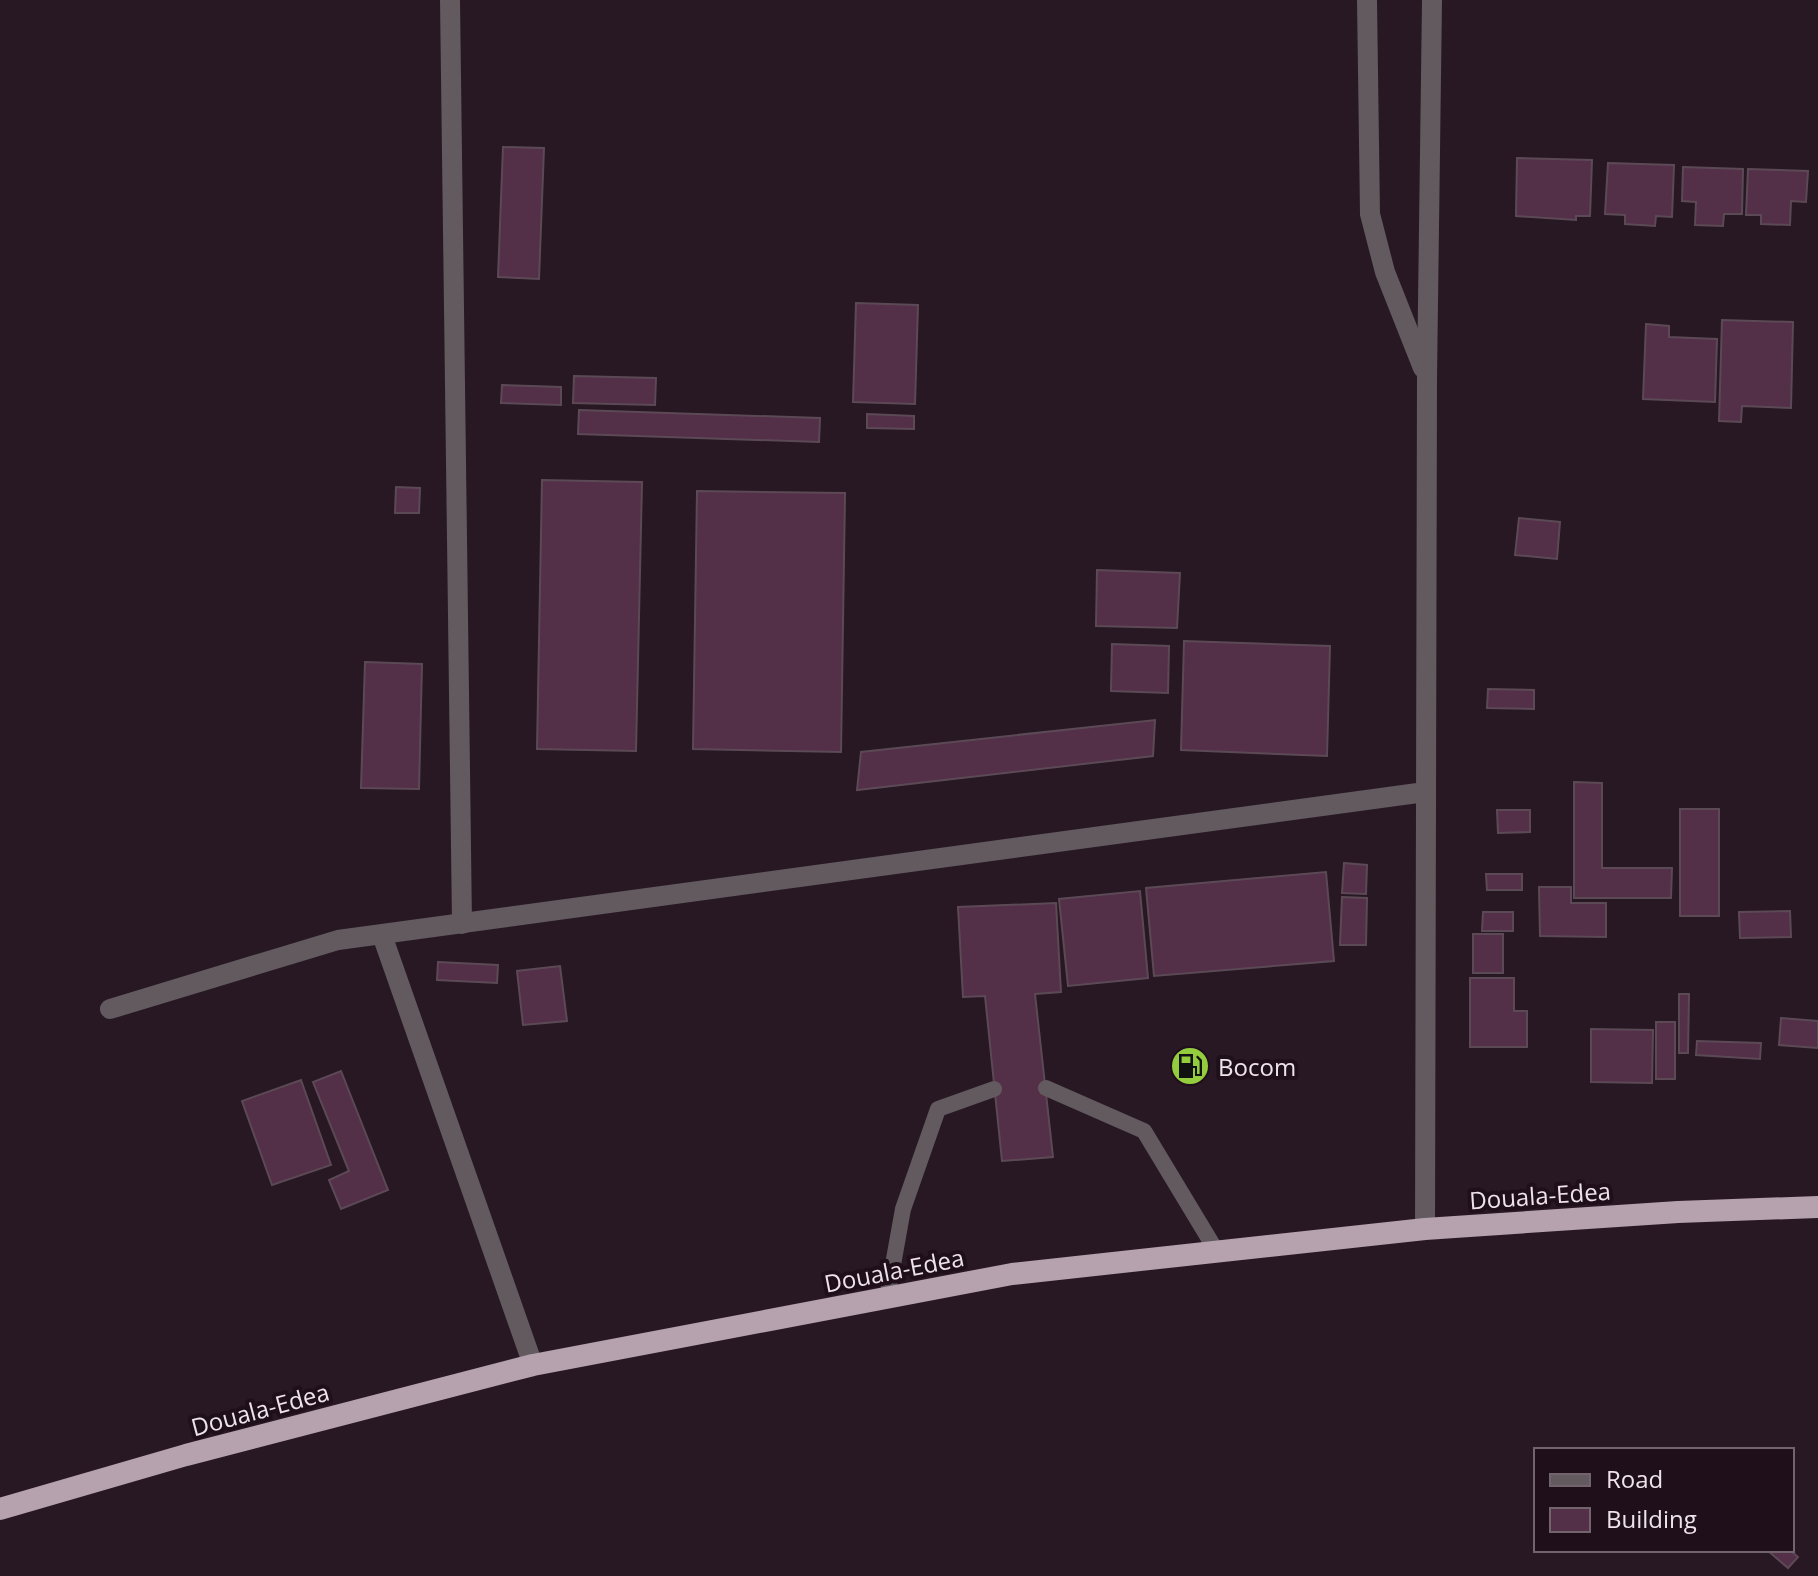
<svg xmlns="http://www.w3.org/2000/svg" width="1818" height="1576" viewBox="0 0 1818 1576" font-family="'Open Sans',sans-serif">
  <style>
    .building { fill: #532f48; stroke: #5c4956; stroke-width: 2 }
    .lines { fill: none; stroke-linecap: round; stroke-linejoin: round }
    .service { stroke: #625a5f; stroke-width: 16 }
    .minor { stroke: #625a5f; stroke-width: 20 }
    .trunk { stroke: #b6a1ae; stroke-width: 22 }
    .labels { text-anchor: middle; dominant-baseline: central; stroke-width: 8; stroke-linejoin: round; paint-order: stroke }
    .poi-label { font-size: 24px; fill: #efe3ea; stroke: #1f0f1a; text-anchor: start }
    .street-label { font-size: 24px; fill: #efe3ea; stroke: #1f0f1a }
  </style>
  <rect width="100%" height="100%" fill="#281823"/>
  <!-- building -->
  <g class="building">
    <polygon points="503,147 544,148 539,279 498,277"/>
    <polygon points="1517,158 1592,160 1590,216 1576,216 1576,220 1516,216"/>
    <polygon points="1608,163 1674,165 1672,217 1656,216 1655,226 1625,224 1625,215 1605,214"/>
    <polygon points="1683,167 1743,169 1742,214 1724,214 1723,226 1695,225 1696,202 1682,201"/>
    <polygon points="1748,169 1808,171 1806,202 1791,201 1790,225 1761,224 1761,215 1746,215"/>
    <polygon points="856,303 918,305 915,404 853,402"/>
    <polygon points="1722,320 1793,322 1791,408 1742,406 1741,422 1719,421"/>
    <polygon points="1646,324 1669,326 1669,337 1717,339 1715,402 1643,399"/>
    <polygon points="574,376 656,378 655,405 573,403"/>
    <polygon points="502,385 561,387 561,405 501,403"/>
    <polygon points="579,410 820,418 819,442 578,434"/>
    <polygon points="867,414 914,416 914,429 867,428"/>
    <polygon points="542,480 642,482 636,751 537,749"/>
    <polygon points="396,487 420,488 419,513 395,513"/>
    <polygon points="697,491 845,493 841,752 693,749"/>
    <polygon points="1519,518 1560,522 1557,559 1515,555"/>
    <polygon points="1097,570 1180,573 1177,628 1096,626"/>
    <polygon points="1184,641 1330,646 1327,756 1181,750"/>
    <polygon points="1112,644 1169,646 1168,693 1111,691"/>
    <polygon points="365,662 422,664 419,789 361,788"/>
    <polygon points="1488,689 1534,690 1534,709 1487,708"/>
    <polygon points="1155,720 1153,756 857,790 861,752"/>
    <polygon points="1574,782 1602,783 1602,868 1672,868 1671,898 1574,898"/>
    <rect x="1680" y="809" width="39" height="107"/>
    <polygon points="1497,810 1530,810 1530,832 1498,833"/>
    <polygon points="1344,863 1367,865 1366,894 1342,893"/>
    <polygon points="1326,872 1334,961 1154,976 1146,888"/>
    <polygon points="1486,874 1522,874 1522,890 1487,890"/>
    <polygon points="1539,887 1571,887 1571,903 1606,903 1606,937 1540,936"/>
    <polygon points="1140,891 1148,978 1068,986 1059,899"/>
    <polygon points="1342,897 1367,898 1366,945 1340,945"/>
    <polygon points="1056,903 1061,992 1035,994 1053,1157 1002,1161 985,996 963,997 958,907"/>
    <polygon points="1790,911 1791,937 1740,938 1739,912"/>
    <polygon points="1483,912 1513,912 1513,931 1482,931"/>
    <rect x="1473" y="934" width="30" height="39"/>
    <polygon points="438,962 498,965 497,983 437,980"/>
    <polygon points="560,966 567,1021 523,1025 517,971"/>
    <polygon points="1470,978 1514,978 1514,1011 1527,1011 1527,1047 1470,1047"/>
    <polygon points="1679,994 1689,994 1688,1053 1679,1053"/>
    <polygon points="1781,1018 1818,1021 1818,1048 1779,1045"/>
    <rect x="1656" y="1022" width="19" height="57"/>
    <polygon points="1591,1029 1653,1030 1652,1083 1591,1082"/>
    <polygon points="1697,1041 1761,1043 1760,1059 1696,1055"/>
    <polygon points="341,1071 388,1190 341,1209 329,1180 349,1171 313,1082"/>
    <polygon points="301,1080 331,1165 272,1185 242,1101"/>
    <polygon points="1767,1550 1790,1550 1798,1557 1788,1568"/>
  </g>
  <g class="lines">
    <!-- service -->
    <g class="service">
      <polyline points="1046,1088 1144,1131 1217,1252"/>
      <polyline points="887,1298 903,1209 938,1109 994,1089"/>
    </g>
    <!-- minor -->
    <g class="minor">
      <polyline points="450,0 462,924"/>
      <polyline points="1367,0 1370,214 1385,272 1423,368"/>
      <polyline points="382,935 533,1365"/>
      <polyline points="110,1009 338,940 1425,792"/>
      <polyline points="1425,1229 1427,379 1432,0"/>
    </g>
    <!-- trunk -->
    <polyline class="trunk" points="0,1509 186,1455 533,1365 1012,1274 1425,1229 1678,1212 1818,1207"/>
  </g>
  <!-- icons -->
  <defs>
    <symbol id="fuel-disc" viewBox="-11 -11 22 22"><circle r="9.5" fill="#93cd3d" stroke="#1f0f1a"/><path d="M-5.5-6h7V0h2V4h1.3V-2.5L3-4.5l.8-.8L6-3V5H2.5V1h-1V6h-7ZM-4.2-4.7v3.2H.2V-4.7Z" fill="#111"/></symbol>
  </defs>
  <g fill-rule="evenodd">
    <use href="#fuel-disc" x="1168" y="1044" width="44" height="44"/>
  </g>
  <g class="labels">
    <!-- poi labels -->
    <g class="poi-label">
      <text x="1218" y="1066">Bocom</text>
    </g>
    <!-- street labels -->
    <g class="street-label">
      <text transform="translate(1540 1195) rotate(-4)">Douala-Edea</text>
      <text transform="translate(894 1270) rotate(-11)">Douala-Edea</text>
      <text transform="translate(260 1409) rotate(-15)">Douala-Edea</text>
    </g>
  </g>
  <!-- legend -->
  <rect x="1534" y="1448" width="260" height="104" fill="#1f0f1a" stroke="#72646d" stroke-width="2"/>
  <rect x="1550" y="1474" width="40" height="12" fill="#625a5f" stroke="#72646d" stroke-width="2"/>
  <text x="1606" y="1488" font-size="24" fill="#efe3ea">Road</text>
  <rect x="1550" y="1508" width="40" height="24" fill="#532f48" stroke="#72646d" stroke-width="2"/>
  <text x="1606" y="1528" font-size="24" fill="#efe3ea">Building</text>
</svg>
